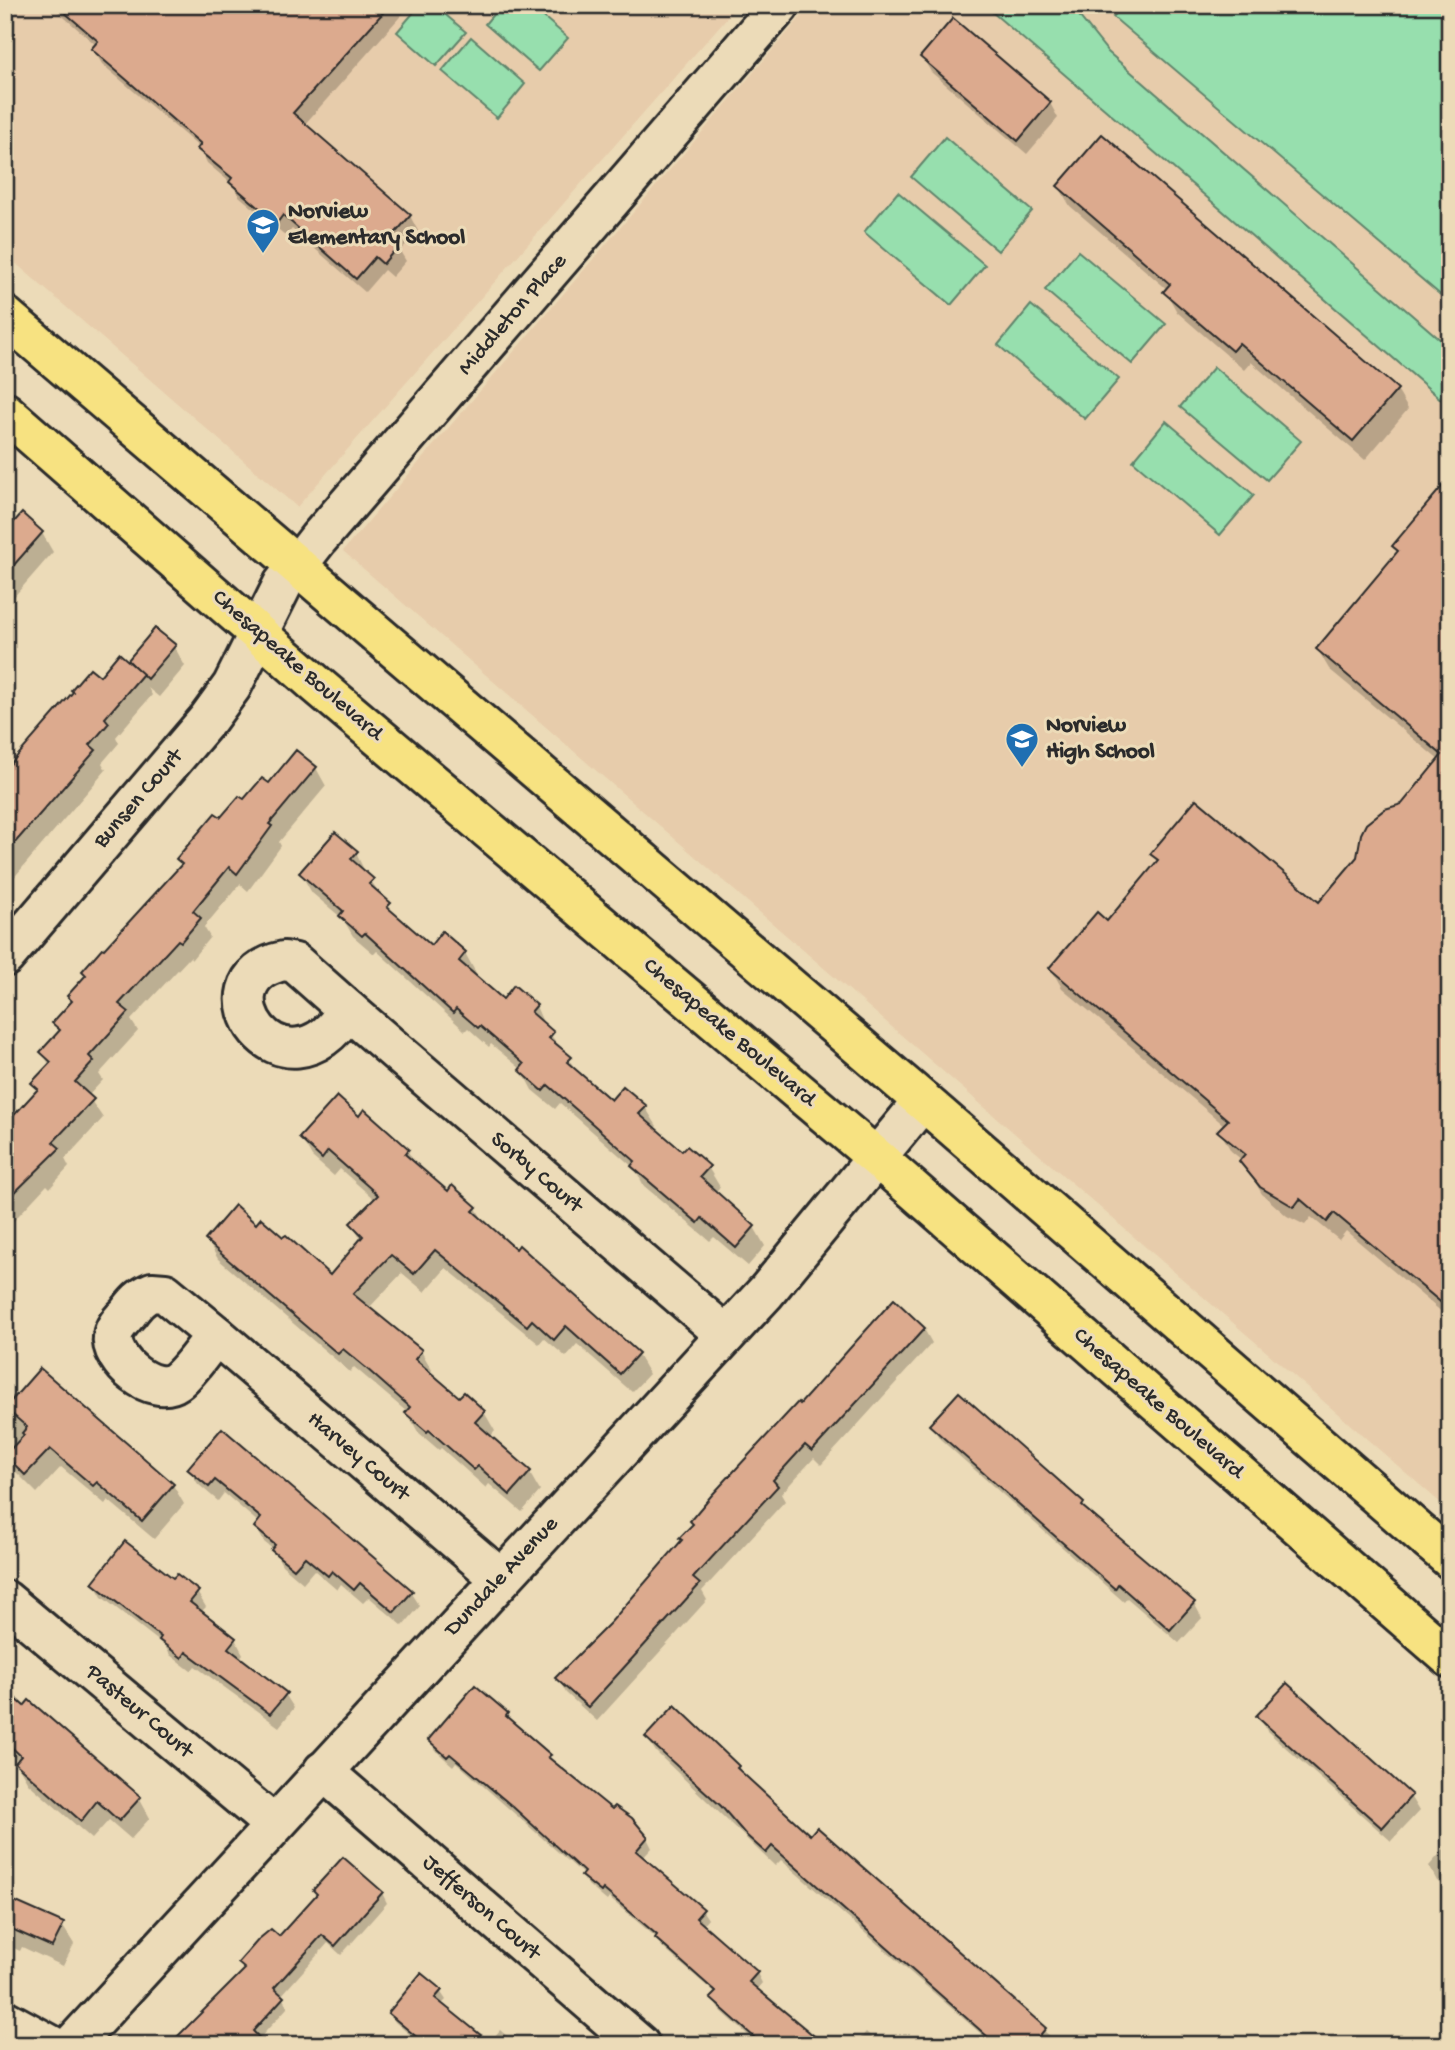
<svg xmlns="http://www.w3.org/2000/svg" width="1455" height="2050" viewBox="0 0 1455 2050" font-family="'Gochi Hand',sans-serif">
  <style>
    .built { fill: #e7ccab }
    .green { fill: #97dfae; stroke: #61856c; stroke-width: 2 }
    .shadow { fill: #0003 }
    .building { fill: #dcaa8e; stroke: #2b2b2b; stroke-width: 2 }
    .lines { fill: none; stroke-linecap: round; stroke-linejoin: round }
    .minor-casing { stroke: #2b2b2b; stroke-width: 44 }
    .major-casing { stroke: #2b2b2b; stroke-width: 44 }
    .highway-casing { stroke: #2b2b2b; stroke-width: 44 }
    .minor { stroke: #ecdbb8; stroke-width: 38 }
    .major { stroke: #f7e281; stroke-width: 38 }
    .highway { stroke: #f7e281; stroke-width: 38 }
    .labels { text-anchor: middle; dominant-baseline: central; stroke-width: 6; stroke-linejoin: round; paint-order: stroke }
    .poi-label { font-size: 23px; font-weight: bold; fill: #2b2b2b; stroke: #ecdbb8; text-anchor: start }
    .street-label { font-size: 23px; fill: #2b2b2b; stroke: #ecdbb8 }
  </style>
  <rect width="100%" height="100%" fill="#ecdbb8"/>
  <filter id="ink" filterUnits="userSpaceOnUse"><feTurbulence type="fractalNoise" baseFrequency=".0143" numOctaves="2"/><feDisplacementMap in="SourceGraphic" scale="14" xChannelSelector="R" yChannelSelector="G"/><feConvolveMatrix kernelMatrix="1 2 1 2 8 2 1 2 1" color-interpolation-filters="sRGB"/></filter>
  <g filter="url(#ink)">
    <!-- built -->
    <g class="built">
      <polygon points="5,5 738,5 297,507 5,254"/>
      <polygon points="811,5 1450,5 1450,1511 343,551"/>
    </g>
    <!-- green -->
    <g class="green">
      <polygon points="420,5 434,5 466,32 436,66 397,32"/>
      <polygon points="501,5 530,5 568,38 539,71 485,24"/>
      <polygon points="984,5 1076,5 1080,17 1108,52 1450,348 1450,407"/>
      <polygon points="1123,5 1450,5 1450,303 1113,17"/>
      <polygon points="471,37 525,84 497,118 442,71"/>
      <polygon points="945,137 1032,211 998,251 911,177"/>
      <polygon points="898,192 985,265 951,305 864,232"/>
      <polygon points="1078,251 1166,324 1132,364 1045,290"/>
      <polygon points="1031,305 1119,379 1085,419 998,345"/>
      <polygon points="1214,367 1301,441 1267,480 1180,407"/>
      <polygon points="1166,421 1254,495 1220,535 1133,461"/>
    </g>
    <!-- shadow -->
    <g class="shadow">
      <polygon points="50,5 403,5 406,10 304,125 410,216 418,231 400,251 406,261 392,277 384,270 365,292 292,229 286,236 239,196 233,185 207,163 200,148 102,64 93,49 96,45"/>
      <polygon points="922,57 1050,103 1058,118 1027,154 931,72"/>
      <polygon points="1059,187 1397,390 1408,409 1365,460 1251,362 1244,370 1177,312 1166,292 1168,290 1070,206"/>
      <polygon points="1450,480 1450,1319 1346,1231 1339,1240 1311,1217 1305,1225 1287,1216 1262,1194 1242,1160 1231,1151 1220,1131 1225,1126 1062,988 1051,969 1107,923 1158,863 1152,854 1319,905 1440,761 1329,669 1318,650 1398,554 1394,546"/>
      <polygon points="42,533 53,552 5,607 5,535"/>
      <polygon points="174,646 185,666 159,697 148,688 152,695 116,737 119,743 102,763 106,770 5,888 5,774 100,679 136,669 130,660"/>
      <polygon points="316,768 326,786 279,842 281,846 248,891 240,884 204,927 210,937 192,959 190,957 131,1020 138,1031 99,1074 103,1080 88,1096 103,1118 65,1159 69,1167 50,1188 47,1185 5,1230 5,1128 38,1091 34,1084 50,1066 42,1052 60,1033 54,1023 73,1003 69,996 182,866 179,859 244,802 269,786"/>
      <polygon points="356,853 366,874 398,919 431,948 465,953 476,973 473,976 503,1001 536,1006 545,1027 580,1075 611,1102 645,1107 657,1126 654,1129 683,1153 708,1167 720,1187 715,1192 754,1227 765,1246 748,1266 714,1237 710,1241 644,1186 635,1169 560,1103 555,1109 532,1090 521,1069 491,1044 489,1047 468,1028 465,1031 377,951 374,954 353,936 343,919 312,893 301,874"/>
      <polygon points="359,1118 407,1150 417,1166 448,1194 476,1208 485,1224 516,1251 519,1248 638,1355 649,1374 632,1392 577,1344 566,1357 544,1338 539,1344 446,1268 425,1292 402,1273 368,1309 421,1351 432,1370 429,1374 459,1400 484,1412 495,1431 490,1437 529,1472 540,1491 522,1512 489,1484 486,1488 441,1448 439,1450 418,1432 407,1412 354,1367 350,1372 218,1259 207,1240 256,1226 331,1277 362,1241 352,1223 375,1200 340,1169 334,1176 312,1157 301,1138"/>
      <polygon points="924,1329 932,1343 821,1465 814,1458 781,1494 785,1501 702,1591 707,1600 597,1721 566,1693 558,1678 613,1623 800,1407"/>
      <polygon points="5,1389 16,1399 173,1485 184,1504 154,1539 108,1500 105,1504 61,1467 37,1493 5,1461"/>
      <polygon points="931,1425 1083,1505 1088,1513 1194,1603 1202,1618 1179,1643 1127,1598 1124,1602 940,1439"/>
      <polygon points="222,1431 411,1592 420,1606 403,1626 369,1597 363,1603 341,1584 337,1590 314,1570 303,1583 282,1565 274,1550 264,1542 256,1527 259,1523 224,1493 218,1501 198,1484 189,1469"/>
      <polygon points="174,1581 197,1592 206,1607 201,1612 235,1639 243,1654 240,1658 285,1694 294,1708 279,1727 195,1666 191,1671 170,1655 165,1646 102,1597 94,1583"/>
      <polygon points="476,1687 550,1756 554,1764 647,1838 652,1848 642,1859 702,1910 708,1919 702,1926 757,1973 762,1983 756,1990 823,2045 759,2045 718,2008 712,1998 716,1994 663,1948 657,1938 609,1898 607,1901 588,1885 584,1875 456,1762 453,1766 435,1750 430,1740"/>
      <polygon points="5,1691 139,1798 150,1818 131,1839 109,1820 92,1839 28,1783 17,1764 19,1761 5,1749"/>
      <polygon points="1259,1717 1410,1796 1419,1811 1391,1841 1267,1731"/>
      <polygon points="647,1738 737,1767 742,1776 810,1838 817,1830 1060,2045 994,2045 781,1860 775,1866 656,1752"/>
      <polygon points="1450,1842 1450,1892 1437,1881 1429,1866"/>
      <polygon points="344,1860 382,1893 387,1903 341,1955 328,1943 281,1996 288,2007 257,2041 177,2042 175,2038 246,1972 241,1963 279,1938 318,1895"/>
      <polygon points="5,1896 62,1925 74,1944 63,1966 22,1947 20,1951 5,1944"/>
      <polygon points="440,1991 446,2000 441,2005 489,2043 500,2030 517,2045 432,2045 427,2040 422,2045 395,2022 390,2013"/>
      <polygon points="866,2032 880,2045 855,2045"/>
    </g>
    <!-- building -->
    <g class="building">
      <polygon points="56,5 390,5 293,113 411,215 391,238 399,245 383,264 375,257 356,279 283,215 277,223 229,182 232,178 197,149 201,144 91,49 98,41"/>
      <polygon points="953,18 1051,102 1018,141 920,57"/>
      <polygon points="1102,134 1398,389 1353,441 1239,343 1232,351 1163,292 1170,284 1057,186"/>
      <polygon points="1450,477 1450,1310 1334,1213 1327,1222 1300,1199 1294,1207 1260,1187 1239,1161 1245,1154 1217,1131 1228,1120 1049,968 1097,912 1107,921 1158,860 1150,854 1196,799 1319,902 1357,857 1361,834 1366,824 1385,809 1402,804 1442,755 1316,649 1398,551 1392,546"/>
      <polygon points="22,513 43,532 5,575 5,532"/>
      <polygon points="155,628 176,645 147,679 128,660"/>
      <polygon points="119,653 143,674 105,718 109,723 90,745 96,750 5,854 5,770 73,692 71,690 90,668 100,676"/>
      <polygon points="296,750 317,767 269,824 272,826 237,874 229,867 193,911 201,918 181,942 178,940 119,1004 129,1012 89,1056 94,1061 75,1082 94,1099 53,1142 60,1148 5,1202 5,1125 38,1089 31,1083 51,1062 40,1052 60,1030 52,1023 72,1001 67,996 86,975 82,971 102,948 104,949 182,864 176,859 215,813 221,817 239,796 244,799 262,778 269,783"/>
      <polygon points="335,832 358,851 351,859 374,879 369,884 391,903 387,907 431,945 442,931 466,952 459,961 503,999 514,985 537,1005 531,1012 554,1032 549,1038 572,1057 567,1062 611,1100 623,1086 647,1106 639,1114 682,1151 687,1146 710,1166 700,1177 755,1226 736,1248 702,1218 698,1223 631,1166 635,1161 548,1085 543,1091 519,1070 524,1064 480,1026 478,1028 456,1009 453,1013 365,933 362,936 339,916 343,911 299,873"/>
      <polygon points="337,1096 359,1116 364,1109 409,1149 405,1154 448,1191 452,1185 477,1207 473,1211 516,1249 519,1245 639,1353 620,1374 566,1326 554,1340 532,1320 527,1326 435,1250 414,1274 391,1255 353,1294 422,1350 415,1359 459,1397 464,1392 485,1411 475,1422 531,1471 510,1495 478,1466 474,1470 429,1430 427,1432 405,1413 410,1407 366,1368 343,1349 338,1354 205,1240 235,1205 256,1224 261,1218 283,1237 286,1235 330,1275 363,1236 350,1223 378,1195 328,1151 322,1159 299,1138"/>
      <polygon points="894,1299 925,1328 812,1451 805,1445 773,1480 778,1486 693,1578 700,1584 588,1707 555,1678 611,1622 682,1540 679,1538 693,1524 690,1521 711,1496 798,1402 800,1404"/>
      <polygon points="40,1368 174,1484 142,1521 97,1482 93,1486 50,1449 25,1475 5,1455 24,1435 22,1433 27,1427 5,1408"/>
      <polygon points="959,1392 1084,1503 1082,1506 1195,1602 1170,1630 1118,1584 1115,1589 929,1425"/>
      <polygon points="222,1428 413,1591 394,1612 360,1583 354,1590 332,1571 328,1576 305,1557 294,1569 271,1550 275,1545 254,1527 261,1518 215,1480 209,1487 187,1469"/>
      <polygon points="125,1541 173,1578 177,1574 199,1591 190,1602 236,1638 228,1648 287,1693 270,1714 186,1652 182,1658 159,1640 161,1637 92,1583"/>
      <polygon points="1287,1683 1412,1795 1382,1828 1256,1716"/>
      <polygon points="475,1685 508,1713 506,1716 551,1755 548,1757 612,1809 615,1806 632,1818 648,1837 636,1851 704,1909 696,1918 758,1972 749,1982 825,2045 763,2045 710,1998 716,1992 655,1938 657,1935 603,1889 601,1892 581,1876 584,1872 512,1806 450,1754 447,1757 428,1740"/>
      <polygon points="5,1689 24,1706 29,1700 141,1797 119,1821 97,1801 81,1821 15,1763 21,1756 5,1741"/>
      <polygon points="675,1705 739,1766 737,1768 810,1835 817,1827 1046,2028 1032,2045 997,2045 772,1846 766,1853 746,1835 721,1806 645,1737"/>
      <polygon points="343,1857 383,1892 335,1946 322,1935 274,1988 284,1997 253,2031 266,2045 169,2045 245,1969 238,1963 259,1939 271,1929 279,1936 317,1894 313,1890"/>
      <polygon points="5,1897 64,1923 52,1947 5,1926"/>
      <polygon points="421,1973 442,1990 435,1998 493,2045 426,2045 388,2013"/>
    </g>
    <g class="lines">
      <defs>
        <g id="minor">
          <polyline points="5,957 208,719 232,686 283,584 318,539 780,5"/>
          <path d="M 284,961 L 295,963 L 348,1010 C 282,1111 194,979 284,961 Z"/>
          <polyline points="348,1010 726,1335"/>
          <path d="M 152,1292 L 165,1293 L 216,1335 C 204,1349 191,1370 177,1381 C 153,1398 109,1360 113,1336 C 114,1327 122,1320 128,1313 C 135,1304 140,1297 152,1292 Z"/>
          <polyline points="216,1335 500,1578"/>
          <polyline points="5,1600 274,1825"/>
          <polyline points="323,1771 640,2045"/>
          <polyline points="5,2020 51,2045"/>
          <polyline points="72,2045 766,1292 923,1101"/>
        </g>
        <g id="major">
          <polyline points="5,316 923,1101 1450,1559"/>
          <polyline points="5,412 317,685 877,1158 1450,1658"/>
        </g>
        <polyline id="highway" points="1429,1541 1450,1556"/>
      </defs>
      <!-- minor casing -->
      <use href="#minor" class="minor-casing"/>
      <!-- major casing -->
      <use href="#major" class="major-casing"/>
      <!-- highway casing -->
      <use href="#highway" class="highway-casing"/>
      <!-- minor -->
      <use href="#minor" class="minor"/>
      <!-- major -->
      <use href="#major" class="major"/>
      <!-- highway -->
      <use href="#highway" class="highway"/>
    </g>
  </g>
  <!-- icons -->
  <defs>
    <symbol id="school-pin" viewBox="-11 -11 22 30"><path d="M0 17L-7.5 6A9.5 9.5 0 1 1 7.5 6Z" fill="#1f6fb2" stroke="#ecdbb8"/><path d="M0-5L7-2L0 1L-7-2ZM-4 1L0 2.5L4 1V4Q0 6-4 4Z" fill="#fff"/></symbol>
  </defs>
  <g fill-rule="evenodd">
    <use href="#school-pin" x="244" y="206" width="38" height="52"/>
    <use href="#school-pin" x="1003" y="720" width="38" height="52"/>
  </g>
  <g class="labels">
    <!-- poi labels -->
    <g class="poi-label">
      <text x="288" y="212">Norview<tspan x="288" dy="26">Elementary School</tspan></text>
      <text x="1046" y="726">Norview<tspan x="1046" dy="26">High School</tspan></text>
    </g>
    <!-- street labels -->
    <g class="street-label">
      <text transform="translate(513 315) rotate(-49)">Middleton Place</text>
      <text transform="translate(297 666) rotate(41)">Chesapeake Boulevard</text>
      <text transform="translate(139 799) rotate(-49)">Bunsen Court</text>
      <text transform="translate(729 1033) rotate(40)">Chesapeake Boulevard</text>
      <text transform="translate(536 1173) rotate(40)">Sorby Court</text>
      <text transform="translate(1158 1404) rotate(41)">Chesapeake Boulevard</text>
      <text transform="translate(358 1457) rotate(40)">Harvey Court</text>
      <text transform="translate(502 1577) rotate(-47)">Dundale Avenue</text>
      <text transform="translate(139 1712) rotate(40)">Pasteur Court</text>
      <text transform="translate(481 1908) rotate(41)">Jefferson Court</text>
    </g>
  </g>
  <!-- margin -->
  <rect width="1455" height="2050" fill="none" stroke="#ecdbb8" stroke-width="28"/>
  <rect x="14" y="14" width="1427" height="2022" fill="none" stroke="#2b2b2b" stroke-width="2.5" filter="url(#ink)"/>
</svg>
